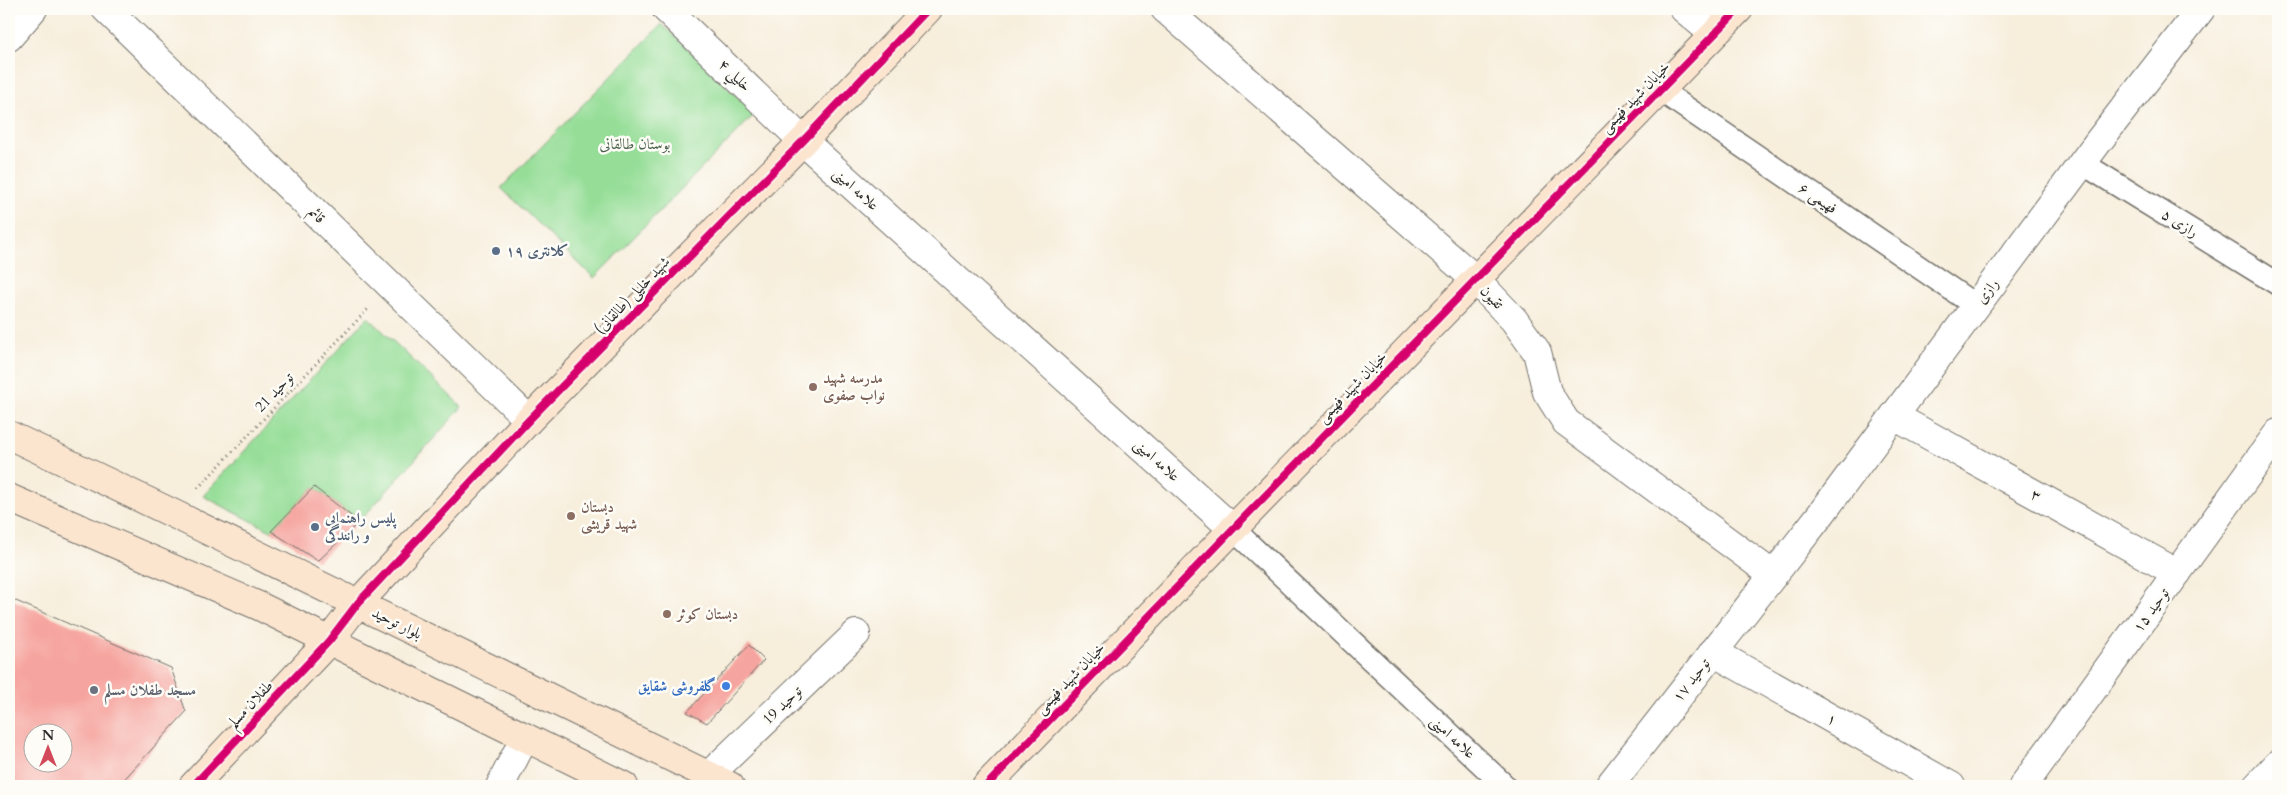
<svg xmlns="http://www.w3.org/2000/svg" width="2287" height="795" viewBox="0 0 2287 795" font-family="Cardo,Amiri,serif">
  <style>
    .green { fill: #96de98; stroke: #608462 }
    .building { fill: #f6a49f; fill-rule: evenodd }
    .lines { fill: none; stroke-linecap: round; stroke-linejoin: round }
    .lane-casing { stroke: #726f69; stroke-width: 25 }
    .street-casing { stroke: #726f69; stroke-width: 30 }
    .secondary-casing { stroke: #726f69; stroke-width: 30 }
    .path { stroke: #726f69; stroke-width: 3; stroke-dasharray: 1 4; stroke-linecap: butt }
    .lane { stroke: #fff; stroke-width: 22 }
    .street { stroke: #fff; stroke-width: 28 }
    .secondary { stroke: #fbe5cf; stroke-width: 28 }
    .cycleway-casing { stroke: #fdfcf7; stroke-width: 11 }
    .cycleway { stroke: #d6006c; stroke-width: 8 }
    .service-dot { fill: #5c6f8a; stroke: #fdfcf7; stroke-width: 2 }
    .education-dot { fill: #8d6e63; stroke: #fdfcf7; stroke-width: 2 }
    .shop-dot { fill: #3f7fe0; stroke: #fdfcf7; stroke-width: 2 }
    .worship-dot { fill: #6b7280; stroke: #fdfcf7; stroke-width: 2 }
    .labels { text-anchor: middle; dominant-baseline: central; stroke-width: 5; stroke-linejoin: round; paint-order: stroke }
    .street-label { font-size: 15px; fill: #2b2b2b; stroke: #fdfcf7 }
    .park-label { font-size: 15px; fill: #4b614c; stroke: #fdfcf7 }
    .service-label { font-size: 15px; font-weight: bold; fill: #4e5e75; stroke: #fdfcf7; text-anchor: start }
    .education-label { font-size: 15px; font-weight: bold; fill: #785e54; stroke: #fdfcf7; text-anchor: start }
    .shop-label { font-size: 15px; font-weight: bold; fill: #366cbe; stroke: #fdfcf7; text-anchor: end }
    .worship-label { font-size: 15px; font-weight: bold; fill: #5b616d; stroke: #fdfcf7; text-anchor: start }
  </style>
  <rect width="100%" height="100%" fill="#fdfcf7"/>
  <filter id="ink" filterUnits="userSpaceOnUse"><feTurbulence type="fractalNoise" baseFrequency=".02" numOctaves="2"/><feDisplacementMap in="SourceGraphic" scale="10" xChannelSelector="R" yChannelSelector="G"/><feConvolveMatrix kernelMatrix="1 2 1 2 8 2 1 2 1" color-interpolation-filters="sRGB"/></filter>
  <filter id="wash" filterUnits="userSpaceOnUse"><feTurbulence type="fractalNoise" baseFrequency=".0096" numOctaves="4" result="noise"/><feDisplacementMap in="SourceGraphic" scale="20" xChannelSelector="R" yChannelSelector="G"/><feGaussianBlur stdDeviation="1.12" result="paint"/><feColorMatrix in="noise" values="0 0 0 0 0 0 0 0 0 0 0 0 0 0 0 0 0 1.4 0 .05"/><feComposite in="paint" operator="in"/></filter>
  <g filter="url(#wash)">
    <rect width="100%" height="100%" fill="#f7eedc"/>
    <!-- green -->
    <g class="green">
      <polygon points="662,24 755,114 594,278 501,188"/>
      <polygon points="368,317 462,407 359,522 314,487 271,531 203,496"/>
    </g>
    <g id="blocks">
      <!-- building -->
      <g class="building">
        <polygon points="314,487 359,522 318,561 271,531"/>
        <path d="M 9,598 L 171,668 L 186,712 L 118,786 L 9,786 ZM 32,732 L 62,732 L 62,762 L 32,762 Z"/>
        <polygon points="749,645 764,660 707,723 687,712"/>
      </g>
    </g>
  </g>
  <g filter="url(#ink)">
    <use href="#blocks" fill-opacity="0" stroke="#726f69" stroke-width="1"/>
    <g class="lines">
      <defs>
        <g id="lane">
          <polyline points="1660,90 1976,306"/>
          <polyline points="2082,163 2278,284"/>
          <polyline points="1233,529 1505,786"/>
        </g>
        <g id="street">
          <polyline points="106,9 529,420"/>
          <polyline points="666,9 803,141 1233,529"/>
          <polyline points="1165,9 1476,280 1514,320 1537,352 1547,392 1566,422 1773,575"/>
          <polyline points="1684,9 1714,34"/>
          <polyline points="9,37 33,9"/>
          <polyline points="1894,416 2177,573"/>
          <polyline points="1713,652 1951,786"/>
          <polyline points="708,776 856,634"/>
          <polyline points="500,786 525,737"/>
          <polyline points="1609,786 1821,514 2098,142 2201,9"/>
          <polyline points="2023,786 2278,433"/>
          <polyline points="2257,786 2278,764"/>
        </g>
        <g id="secondary">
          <polyline points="9,435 174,514 730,786"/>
          <polyline points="9,498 259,606 624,786"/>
          <polyline points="193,786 329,641 358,603 529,420 803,141 928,9"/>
          <polyline points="986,786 1233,529 1739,9"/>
        </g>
      </defs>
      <!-- lane casing -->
      <use href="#lane" class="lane-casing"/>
      <!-- street casing -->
      <use href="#street" class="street-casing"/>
      <!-- secondary casing -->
      <use href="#secondary" class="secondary-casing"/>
      <!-- path -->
      <polyline class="path" points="198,488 368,309"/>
      <!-- lane -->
      <use href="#lane" class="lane"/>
      <!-- street -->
      <use href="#street" class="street"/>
      <!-- secondary -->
      <use href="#secondary" class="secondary"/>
      <defs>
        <g id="cycleway">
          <polyline points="193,786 329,641 358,603 529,420 803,141 928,9"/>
          <polyline points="986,786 1233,529 1739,9"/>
        </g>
      </defs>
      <!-- cycleway casing -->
      <use href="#cycleway" class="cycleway-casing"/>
      <!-- cycleway -->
      <use href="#cycleway" class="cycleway"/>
    </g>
  </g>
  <!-- markers -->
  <g class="service-dot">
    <circle cx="496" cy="251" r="5"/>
    <circle cx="315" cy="527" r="5"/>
  </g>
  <g class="education-dot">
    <circle cx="813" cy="387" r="5"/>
    <circle cx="571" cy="516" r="5"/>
    <circle cx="667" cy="614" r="5"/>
  </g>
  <circle class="shop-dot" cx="726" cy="686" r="5"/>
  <circle class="worship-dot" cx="94" cy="690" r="5"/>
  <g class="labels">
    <!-- street labels -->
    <g class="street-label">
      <text transform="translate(735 75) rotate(44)">خليلي ۴</text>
      <text transform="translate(1635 97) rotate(-46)">خیابان شهید فهیمی</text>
      <text transform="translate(856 189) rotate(42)">علامه امینی</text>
      <text transform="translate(1818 198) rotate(34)">فهیمی ۶</text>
      <text transform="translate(317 215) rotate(44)">قائم</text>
      <text transform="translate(2180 223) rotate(32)">رازی ۵</text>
      <text transform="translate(1987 291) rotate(-53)">رازی</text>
      <text transform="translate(632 295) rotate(-46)">شهید خلیلی (طالقانی)</text>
      <text transform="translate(1492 297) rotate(46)">تقیون</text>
      <text transform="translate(1352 387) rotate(-46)">خیابان شهید فهیمی</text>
      <text transform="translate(274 392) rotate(-46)">توحید 21</text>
      <text transform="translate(1157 460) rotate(42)">علامه امینی</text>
      <text transform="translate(2036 495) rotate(29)">۳</text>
      <text transform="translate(2151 610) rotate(-54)">توحید ۱۵</text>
      <text transform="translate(397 623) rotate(26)">بلوار توحید</text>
      <text transform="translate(1070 678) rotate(-46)">خیابان شهید فهیمی</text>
      <text transform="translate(1691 680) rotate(-52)">توحید ۱۷</text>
      <text transform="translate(250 704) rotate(-47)">طفلان مسلم</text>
      <text transform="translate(782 705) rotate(-44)">توحید 19</text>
      <text transform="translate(1832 719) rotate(29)">۱</text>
      <text transform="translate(1453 737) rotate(43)">علامه امینی</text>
    </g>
    <!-- park labels -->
    <g class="park-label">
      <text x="635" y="144">بوستان طالقانی</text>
    </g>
    <!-- service labels -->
    <g class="service-label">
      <text x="506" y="251">کلانتری ۱۹</text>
      <text x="325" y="518">پلیس راهنمایی<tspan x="325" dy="17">و رانندگی</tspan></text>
    </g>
    <!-- education labels -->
    <g class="education-label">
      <text x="823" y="378">مدرسه شهید<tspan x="823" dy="17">نواب صفوی</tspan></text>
      <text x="581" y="507">دبستان<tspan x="581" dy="17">شهید قریشی</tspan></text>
      <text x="677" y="614">دبستان کوثر</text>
    </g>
    <!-- shop labels -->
    <g class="shop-label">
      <text x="716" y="686">گلفروشی شقایق</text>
    </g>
    <!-- worship labels -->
    <g class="worship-label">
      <text x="104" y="690">مسجد طفلان مسلم</text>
    </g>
  </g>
  <!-- margin -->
  <rect width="2287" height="795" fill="none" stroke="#fdfcf7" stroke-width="30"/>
  <!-- north arrow -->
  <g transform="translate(48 748)"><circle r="24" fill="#fdfcf7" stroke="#a9a8a5"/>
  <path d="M0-4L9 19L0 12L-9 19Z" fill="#d1495b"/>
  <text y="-8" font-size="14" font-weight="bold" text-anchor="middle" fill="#2b2b2b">N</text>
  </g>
</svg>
